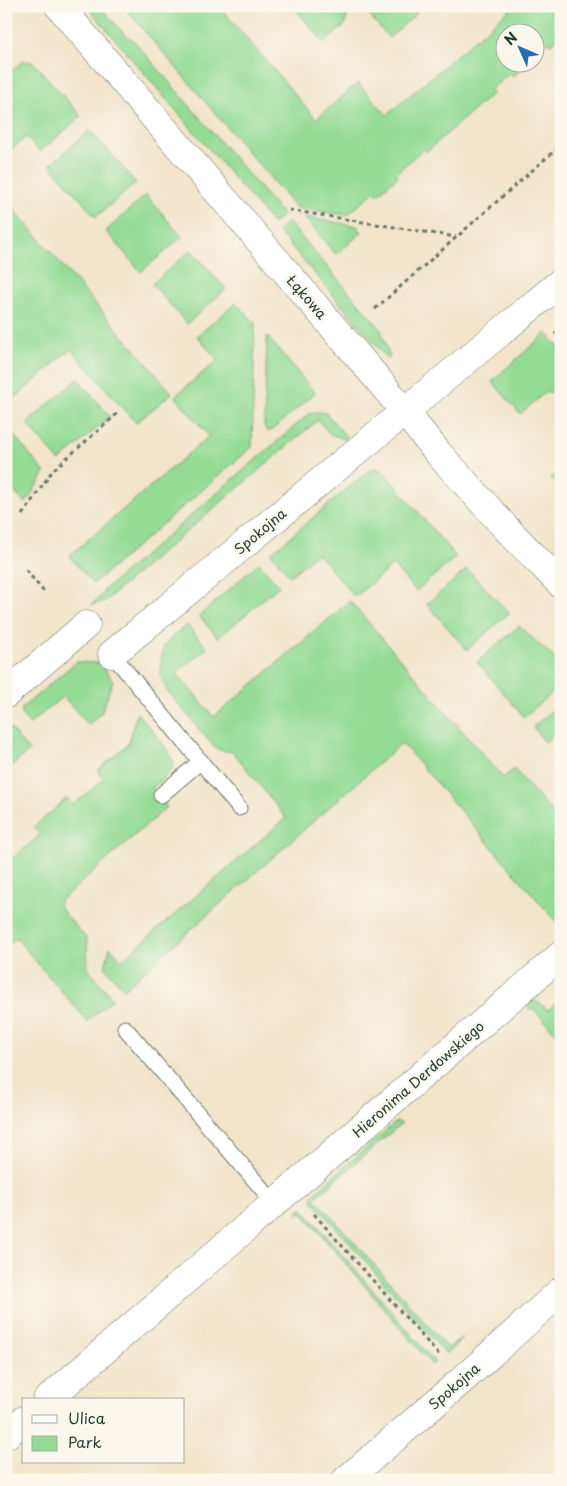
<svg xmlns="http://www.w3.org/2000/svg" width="567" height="1486" viewBox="0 0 567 1486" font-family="'Playpen Sans',sans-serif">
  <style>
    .green { fill: #94db96; stroke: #5a8c65 }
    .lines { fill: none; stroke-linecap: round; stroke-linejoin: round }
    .lane-casing { stroke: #687768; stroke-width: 17 }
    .street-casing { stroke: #687768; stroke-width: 29 }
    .path { stroke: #687768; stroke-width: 3; stroke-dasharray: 4 4; stroke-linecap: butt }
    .lane { stroke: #fff; stroke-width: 15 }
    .street { stroke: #fff; stroke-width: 28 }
    .labels { text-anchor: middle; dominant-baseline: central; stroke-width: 5; stroke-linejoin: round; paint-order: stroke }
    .street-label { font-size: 14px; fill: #1f3d34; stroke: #fbf7ec }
  </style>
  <rect width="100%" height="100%" fill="#fbf7ec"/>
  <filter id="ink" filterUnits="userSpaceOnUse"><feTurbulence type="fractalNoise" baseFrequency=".02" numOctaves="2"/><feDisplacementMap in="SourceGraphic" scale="10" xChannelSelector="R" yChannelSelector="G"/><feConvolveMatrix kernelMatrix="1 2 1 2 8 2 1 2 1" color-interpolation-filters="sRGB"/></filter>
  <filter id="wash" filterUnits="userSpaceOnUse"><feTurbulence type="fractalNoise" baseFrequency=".0096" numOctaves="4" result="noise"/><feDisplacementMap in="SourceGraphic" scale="20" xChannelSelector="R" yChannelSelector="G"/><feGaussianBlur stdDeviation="1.12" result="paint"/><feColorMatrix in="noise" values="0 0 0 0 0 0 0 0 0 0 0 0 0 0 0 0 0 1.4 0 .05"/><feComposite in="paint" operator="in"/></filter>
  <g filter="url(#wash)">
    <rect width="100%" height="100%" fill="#f1e4c9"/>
    <!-- green -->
    <g class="green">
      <polygon points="96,6 100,6 124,34 134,41 283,215 273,224 91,11"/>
      <polygon points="129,6 219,6 316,119 358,83 387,115 514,6 561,6 561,36 551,44 547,41 535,52 534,32 504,32 504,62 530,63 513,76 510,73 490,90 493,93 426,152 423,149 396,173 398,176 377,195 374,192 347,215 296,208 126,9"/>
      <polygon points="293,6 349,6 345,25 324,43"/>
      <polygon points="364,6 412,6 417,13 389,38 364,9"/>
      <polygon points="23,61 33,62 81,116 40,152 26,137 6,154 6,75"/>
      <polygon points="90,130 136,183 96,217 50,165"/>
      <polygon points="146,195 182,237 141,272 106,231"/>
      <polygon points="6,200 172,393 136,423 71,349 6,406"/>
      <polygon points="304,217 357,226 362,232 336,255"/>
      <polygon points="288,222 380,328 390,357 388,359 278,231"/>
      <polygon points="191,250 226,289 187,324 152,284"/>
      <polygon points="236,303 255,323 252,447 93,584 69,556 209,436 175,396 218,360 197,336"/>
      <polygon points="546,333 561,349 561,384 550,393 547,391 520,414 492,381"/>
      <polygon points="267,336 315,393 271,431 267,431 265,428 264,424"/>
      <polygon points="78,379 110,417 59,461 27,423"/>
      <polygon points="317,412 326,413 350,441 330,434 318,420 105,601 91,605 104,593 103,591 309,414"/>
      <polygon points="12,433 45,473 25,504 6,482 6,438"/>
      <polygon points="376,468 384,472 456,557 416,591 393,565 355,597 317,553 290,576 271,553 367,472"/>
      <polygon points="561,470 561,488 559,488 551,478"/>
      <polygon points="259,563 279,586 218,638 199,616"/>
      <polygon points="467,569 509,613 467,650 427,604"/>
      <polygon points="350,601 503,778 514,769 561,823 561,923 559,925 402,743 124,989 105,967 110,947 122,960 286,818 233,752 219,750 214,747 166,689 161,677 161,660 164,646 175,634 187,625 207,648 176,673 214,717"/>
      <polygon points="519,626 561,664 561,685 524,717 477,662"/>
      <polygon points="76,662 100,663 113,681 101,713 88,725 63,696 30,724 22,715 22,708"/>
      <polygon points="561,703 561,740 555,734 545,742 533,727"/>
      <path d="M 137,713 C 145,723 174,753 173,764 C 171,774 160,782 152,788 L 167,807 L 60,901 L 60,908 L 87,939 L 88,969 L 113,999 L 87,1021 L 16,938 L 6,946 L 6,860 L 9,862 L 40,835 L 34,827 L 67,798 L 73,805 L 104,779 L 97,771 L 128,744 Z"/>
      <polygon points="6,726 9,727 29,751 6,771"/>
      <path d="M 561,999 L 561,1039 L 533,1008 L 531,1010 L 525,1005 C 536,998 540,1003 548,1010 Z"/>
      <polygon points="396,1122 402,1123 315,1198 448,1348 462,1337 452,1349 446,1354 312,1200 313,1194"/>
      <polygon points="302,1208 435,1362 432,1365 301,1211 296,1215"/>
    </g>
  </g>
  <g filter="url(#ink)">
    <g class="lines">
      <defs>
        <g id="lane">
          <polyline points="112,654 239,808"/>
          <polyline points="161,795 201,761"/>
          <polyline points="125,1028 274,1203"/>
        </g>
        <g id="street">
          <polyline points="59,6 381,383 439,454 506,528 561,584"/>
          <polyline points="112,654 561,282"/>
          <polyline points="6,694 86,625"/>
          <polyline points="47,1400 561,955"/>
          <polyline points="6,1435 24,1420"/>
          <polyline points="346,1480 461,1381 561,1291"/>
        </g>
      </defs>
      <!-- lane casing -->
      <use href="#lane" class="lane-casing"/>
      <!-- street casing -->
      <use href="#street" class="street-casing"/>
      <!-- path -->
      <g class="path">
        <polyline points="289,210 456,237"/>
        <polyline points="375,309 561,145"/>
        <polyline points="555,332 561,340"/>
        <polyline points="22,515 53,470 117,414"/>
        <polyline points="26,570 44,592"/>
        <polyline points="314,1214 439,1355"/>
      </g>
      <!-- lane -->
      <use href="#lane" class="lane"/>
      <!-- street -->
      <use href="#street" class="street"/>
    </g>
  </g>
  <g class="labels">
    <!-- street labels -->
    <g class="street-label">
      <text transform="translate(307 297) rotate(49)">Łąkowa</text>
      <text transform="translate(260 531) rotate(-40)">Spokojna</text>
      <text transform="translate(418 1079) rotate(-41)">Hieronima Derdowskiego</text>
      <text transform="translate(454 1386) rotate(-41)">Spokojna</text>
    </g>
  </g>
  <!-- margin -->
  <rect width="567" height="1486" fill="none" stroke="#fbf7ec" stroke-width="25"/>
  <!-- legend -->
  <rect x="22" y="1398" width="162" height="65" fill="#fbf7ec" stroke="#a3ada2"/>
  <rect x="32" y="1415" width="25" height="8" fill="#ffffff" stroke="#a3ada2"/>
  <text x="68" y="1424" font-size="15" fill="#1f3d34">Ulica</text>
  <rect x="32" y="1436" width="25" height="15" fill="#94db96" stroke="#a3ada2"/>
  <text x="68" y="1448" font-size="15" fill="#1f3d34">Park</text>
  <!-- north arrow -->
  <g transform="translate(520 48) rotate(315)"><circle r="24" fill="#fbf7ec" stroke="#a3ada2"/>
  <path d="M0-4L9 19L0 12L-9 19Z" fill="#1f6fb2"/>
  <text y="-8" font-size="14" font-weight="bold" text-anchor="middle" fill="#1f3d34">N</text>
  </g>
</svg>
